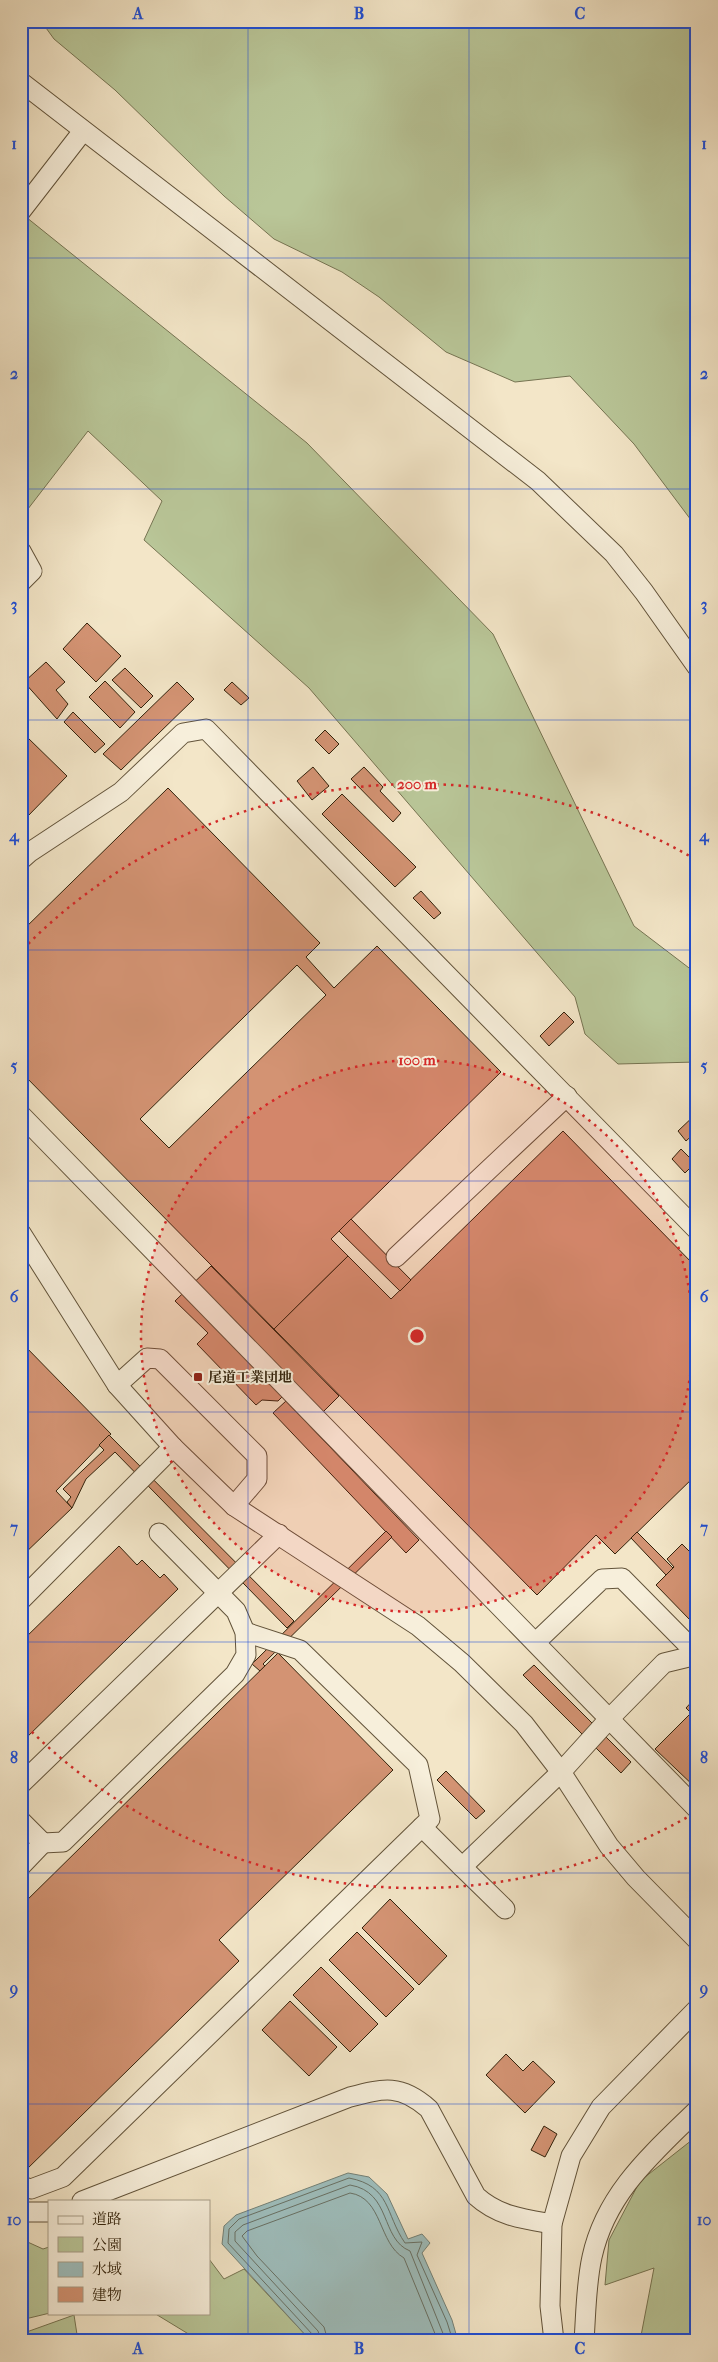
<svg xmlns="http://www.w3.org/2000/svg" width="718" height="2362" viewBox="0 0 718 2362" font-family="'IM FELL French Canon','Noto Serif JP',serif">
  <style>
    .green { fill: #b9c698; stroke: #767452 }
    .water { fill: #9ebebd; stroke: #738076 }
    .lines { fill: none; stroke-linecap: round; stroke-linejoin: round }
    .shore { stroke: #687064; stroke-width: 1 }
    .building { fill: #d39373; stroke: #32220b; fill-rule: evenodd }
    .minor-casing { stroke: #62533a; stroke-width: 21 }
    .minor { stroke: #f7efdb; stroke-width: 19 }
    .grid { fill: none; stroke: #1d4ed8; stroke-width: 1; stroke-opacity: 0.55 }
    .ring { fill: none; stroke: #d62828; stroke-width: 2.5; stroke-dasharray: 2.5 5 }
    .poi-dot { fill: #8f2418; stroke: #f7efdb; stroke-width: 2 }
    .labels { text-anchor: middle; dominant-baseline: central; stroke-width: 4; stroke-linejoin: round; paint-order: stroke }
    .poi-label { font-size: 14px; font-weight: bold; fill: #32220b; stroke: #f7efdb; text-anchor: start }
    .centre { fill: #d62828; stroke: #f7efdb; stroke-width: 2.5 }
    .ring-label { font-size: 15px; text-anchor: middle; font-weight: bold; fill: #d62828; stroke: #f7efdb; stroke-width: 4; stroke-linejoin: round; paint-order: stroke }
    .neatline { fill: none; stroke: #1d4ed8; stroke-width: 2 }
    .grid-label { font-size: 16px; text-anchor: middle; font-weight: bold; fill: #1d4ed8 }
  </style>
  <rect width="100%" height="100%" fill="#f3e6c8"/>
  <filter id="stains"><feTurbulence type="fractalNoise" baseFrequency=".004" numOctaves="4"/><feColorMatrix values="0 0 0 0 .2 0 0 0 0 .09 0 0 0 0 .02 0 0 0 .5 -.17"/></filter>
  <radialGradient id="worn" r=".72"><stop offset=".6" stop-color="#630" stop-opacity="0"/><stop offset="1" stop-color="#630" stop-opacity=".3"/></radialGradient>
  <!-- green -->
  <g class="green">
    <polygon points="41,21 697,21 697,528 634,444 570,376 515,382 446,352 379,297 342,272 274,239 224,196 115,90 54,39"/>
    <polygon points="21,213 307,443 493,634 634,926 697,974 697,1062 618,1064 585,1034 575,997 309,688 144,540 162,501 88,431 21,518"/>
    <polygon points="697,2136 697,2341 640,2341 654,2268 605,2285 609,2240 640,2181"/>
    <polygon points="21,2239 43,2249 49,2247 50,2313 21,2320"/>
    <polygon points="209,2259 224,2279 244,2269 311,2341 200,2341 154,2313 209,2313"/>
    <polygon points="74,2315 78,2341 21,2341 21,2334"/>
  </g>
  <!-- water -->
  <polygon class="water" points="348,2173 369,2177 387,2194 408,2239 422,2234 430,2243 422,2253 452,2320 458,2341 311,2341 222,2244 224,2226 236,2215"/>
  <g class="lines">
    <!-- shore -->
    <g class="shore">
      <path d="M 314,2341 L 313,2335 L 228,2243 L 229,2229 L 239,2219 L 349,2178 C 391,2186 385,2214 405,2243 L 422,2242 L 417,2255 L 447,2322 L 453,2341"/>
      <path d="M 321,2341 L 318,2331 L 235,2241 L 235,2232 L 243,2225 L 350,2185 C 392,2192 380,2239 410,2251 L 446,2341"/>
      <path d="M 328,2341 L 324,2327 L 257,2256 L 242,2236 L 247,2231 L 350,2193 C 383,2198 378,2243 404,2258 L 438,2341"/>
    </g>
  </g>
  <!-- building -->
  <g class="building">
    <polygon points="87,623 121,656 96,682 63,649"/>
    <polygon points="46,662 65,682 56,690 68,704 57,719 24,682"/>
    <polygon points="125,668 153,696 141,708 112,680"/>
    <polygon points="105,681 135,712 120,728 89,697"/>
    <polygon points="177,682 194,699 121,770 103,754"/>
    <polygon points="232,682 249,698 241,705 224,690"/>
    <polygon points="73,712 105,744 95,753 64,722"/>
    <polygon points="325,730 339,744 329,754 315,740"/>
    <polygon points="27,737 67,776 26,818 21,814 21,743"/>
    <polygon points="313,767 329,786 312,800 297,781"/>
    <polygon points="364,767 383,787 380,791 401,813 393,822 351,779"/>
    <path d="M 168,788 L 320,943 L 306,957 L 334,988 L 377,946 L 501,1072 L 331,1239 L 348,1256 L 274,1329 L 21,1072 L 21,932 ZM 297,965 L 326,995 L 169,1148 L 140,1119 Z"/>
    <polygon points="342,794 416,867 395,887 322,814"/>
    <polygon points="421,891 441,913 434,919 413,898"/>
    <polygon points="564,1012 574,1022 549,1046 540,1036"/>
    <polygon points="697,1113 697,1131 686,1141 678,1131"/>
    <polygon points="563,1131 697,1268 697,1474 615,1554 596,1535 537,1595 274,1329 348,1256 391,1299"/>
    <polygon points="681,1149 695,1163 685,1173 672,1159"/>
    <polygon points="351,1219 411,1280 400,1291 339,1231"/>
    <polygon points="211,1266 339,1396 311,1424 283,1396 278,1401 262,1400 256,1405 197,1344 208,1333 175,1301"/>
    <polygon points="21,1342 111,1434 56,1491 72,1508 21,1557"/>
    <polygon points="286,1401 419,1540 406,1553 273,1413"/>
    <polygon points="109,1435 294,1621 287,1628 115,1452 86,1479 72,1508 67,1502 71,1497 63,1489 104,1450 99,1445"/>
    <polygon points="386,1531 392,1537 263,1664 265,1666 260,1671 252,1664"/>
    <polygon points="637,1532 673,1568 666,1575 631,1538"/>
    <polygon points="682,1544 690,1552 697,1545 697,1613 690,1620 656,1585 674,1567 667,1559"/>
    <polygon points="119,1546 137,1565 142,1560 160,1578 164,1574 178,1589 21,1743 21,1642"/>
    <polygon points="278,1653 393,1770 219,1940 239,1961 25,2171 21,2166 21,1906"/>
    <polygon points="534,1665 631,1762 621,1773 523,1675"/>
    <polygon points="697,1696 697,1789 655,1749 691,1713 686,1708"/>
    <polygon points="446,1771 485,1811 476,1819 437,1780"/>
    <polygon points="390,1899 447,1956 419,1985 362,1928"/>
    <polygon points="357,1932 414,1989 386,2017 329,1960"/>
    <polygon points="321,1967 378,2024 350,2052 293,1995"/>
    <polygon points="290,2001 337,2047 309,2076 262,2030"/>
    <polygon points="506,2054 523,2071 533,2061 555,2082 525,2113 486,2075"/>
    <polygon points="544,2126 557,2134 545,2157 531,2150"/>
  </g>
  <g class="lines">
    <defs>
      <g id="minor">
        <polyline points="21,82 538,481 614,554 644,592 697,667"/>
        <polyline points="21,211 83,131"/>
        <polyline points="21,551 32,571 21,582"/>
        <polyline points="21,860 30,852 121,792 183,733 206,729 697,1230"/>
        <polyline points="21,1115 697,1809"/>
        <polyline points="21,1233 117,1385 173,1447 234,1506 418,1626 462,1663 524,1724 561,1772 609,1846 636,1878 697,1940"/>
        <polyline points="396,1257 567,1096"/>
        <polyline points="117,1385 147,1358 160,1359 257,1456 257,1479 234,1506"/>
        <polyline points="21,1600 173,1447"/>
        <polyline points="536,1642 602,1579 622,1578 697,1654"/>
        <polyline points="21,1784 279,1534"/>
        <polyline points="21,1821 43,1843 63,1842 235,1674 246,1655 245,1632 236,1611 159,1533"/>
        <polyline points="422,1827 462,1867 561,1772 610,1718 664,1663 697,1655"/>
        <polyline points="21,1866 43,1843"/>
        <polyline points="462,1867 505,1909"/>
        <polyline points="21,2186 31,2189 63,2177 430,1819 418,1765 300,1650 245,1632"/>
        <path d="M 82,2201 L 350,2097 C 384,2088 401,2084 429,2109 L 476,2196 C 498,2216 523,2219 552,2224"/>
        <polyline points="21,2212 49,2212"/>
        <polyline points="554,2341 550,2306 552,2224 571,2156 601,2107 697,2009"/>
        <path d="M 584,2341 C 586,2313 586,2284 592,2257 C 606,2193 652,2154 697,2110"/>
      </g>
    </defs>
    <!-- minor casing -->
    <use href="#minor" class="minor-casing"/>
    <!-- minor -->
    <use href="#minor" class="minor"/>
  </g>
  <!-- grid -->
  <path class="grid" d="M 248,21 L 248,2341M 469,21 L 469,2341M 21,258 L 697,258M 21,489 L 697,489M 21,720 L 697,720M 21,950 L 697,950M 21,1181 L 697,1181M 21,1412 L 697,1412M 21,1642 L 697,1642M 21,1873 L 697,1873M 21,2104 L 697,2104"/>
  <!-- distance rings -->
  <circle cx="417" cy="1336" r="276" fill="#d62828" fill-opacity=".12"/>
  <g class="ring">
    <circle cx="417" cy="1336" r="276"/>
    <path d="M693 1814A552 552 0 0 1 23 1723M23 949A552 552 0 0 1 693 858"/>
  </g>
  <!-- markers -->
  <rect class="poi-dot" x="193" y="1372" width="10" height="10" rx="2.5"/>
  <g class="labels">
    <!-- poi labels -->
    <g class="poi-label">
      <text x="208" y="1377">尾道工業団地</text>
    </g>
  </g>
  <circle cx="417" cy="1336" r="8" class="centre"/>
  <g class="ring-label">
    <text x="417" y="789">200 m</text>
    <text x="417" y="1065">100 m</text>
  </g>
  <!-- margin -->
  <rect width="718" height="2362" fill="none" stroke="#f3e6c8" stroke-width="55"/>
  <!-- legend -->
  <rect x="48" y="2200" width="162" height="115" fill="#f7efdb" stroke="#a89d88"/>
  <rect x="58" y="2216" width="25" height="8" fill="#f7efdb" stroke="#a89d88"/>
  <text x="92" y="2224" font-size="15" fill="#32220b">道路</text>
  <rect x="58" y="2237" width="25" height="15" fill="#b9c698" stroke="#a89d88"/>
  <text x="92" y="2250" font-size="15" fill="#32220b">公園</text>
  <rect x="58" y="2262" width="25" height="15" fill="#9ebebd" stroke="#a89d88"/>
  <text x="92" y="2274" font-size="15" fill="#32220b">水域</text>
  <rect x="58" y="2287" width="25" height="15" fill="#d39373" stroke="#a89d88"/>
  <text x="92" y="2300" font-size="15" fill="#32220b">建物</text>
  <rect x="28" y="28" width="662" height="2306" class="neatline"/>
  <g class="grid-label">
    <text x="138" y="19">A</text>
    <text x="359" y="19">B</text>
    <text x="580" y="19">C</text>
    <text x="14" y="149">1</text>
    <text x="704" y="149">1</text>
    <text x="14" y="379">2</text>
    <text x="704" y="379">2</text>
    <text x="14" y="610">3</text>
    <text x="704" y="610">3</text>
    <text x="14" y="841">4</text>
    <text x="704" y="841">4</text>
    <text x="14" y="1071">5</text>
    <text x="704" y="1071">5</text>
    <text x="14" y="1302">6</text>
    <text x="704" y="1302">6</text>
    <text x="14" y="1533">7</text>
    <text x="704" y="1533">7</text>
    <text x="14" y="1763">8</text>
    <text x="704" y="1763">8</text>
    <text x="14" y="1994">9</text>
    <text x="704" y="1994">9</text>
    <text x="14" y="2225">10</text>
    <text x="704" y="2225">10</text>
    <text x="138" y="2354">A</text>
    <text x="359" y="2354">B</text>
    <text x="580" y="2354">C</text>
  </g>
  <rect width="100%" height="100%" filter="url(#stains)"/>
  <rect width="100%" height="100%" fill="url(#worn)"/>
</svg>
